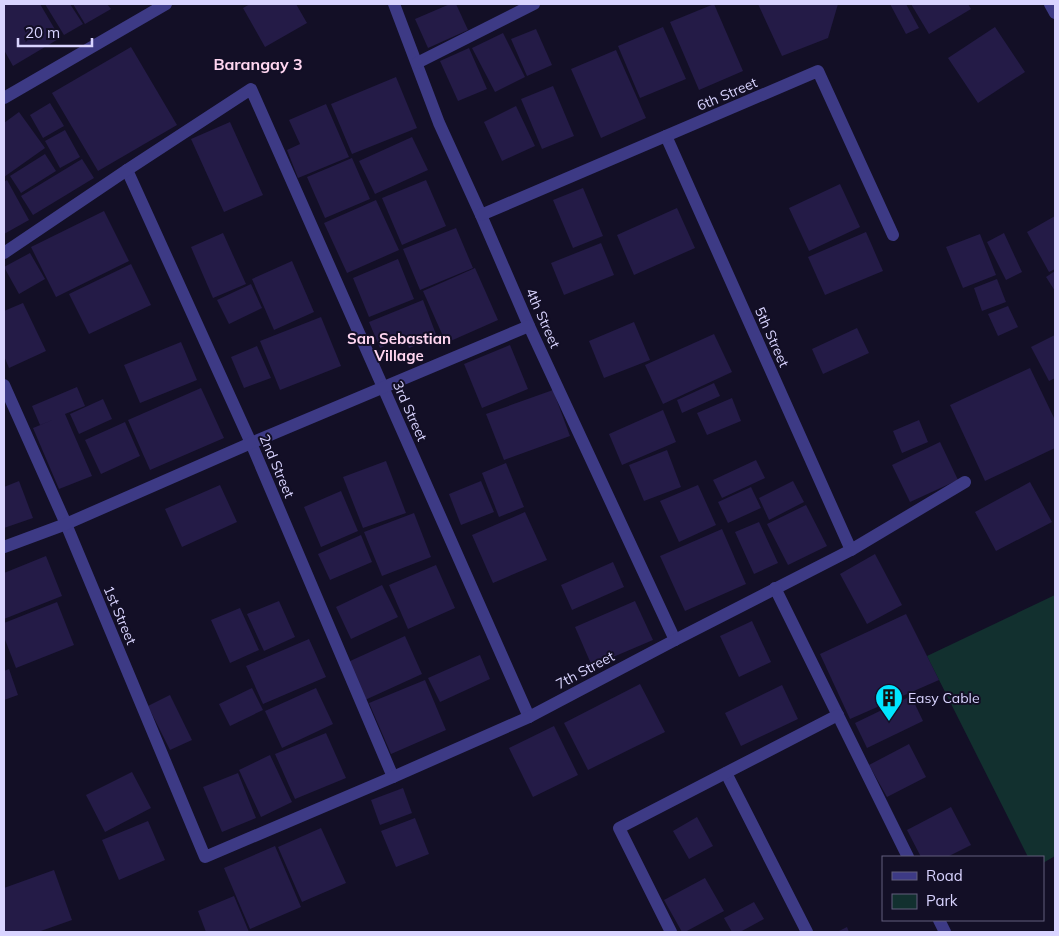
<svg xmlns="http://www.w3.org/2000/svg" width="1059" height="936" viewBox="0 0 1059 936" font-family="Mulish,sans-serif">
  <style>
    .green { fill: #12302f }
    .building { fill: #241b47 }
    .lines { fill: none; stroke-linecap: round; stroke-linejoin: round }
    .minor { stroke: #3d3a85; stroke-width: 12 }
    .labels { text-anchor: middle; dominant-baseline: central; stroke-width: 4; stroke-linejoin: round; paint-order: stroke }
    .street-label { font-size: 14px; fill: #d9d4ff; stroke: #130f26 }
    .poi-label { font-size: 14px; fill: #d9d4ff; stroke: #130f26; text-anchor: start }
    .neighbourhood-label { font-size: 15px; font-weight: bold; fill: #ffd6f0; stroke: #130f26 }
    .quarter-label { font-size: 16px; font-weight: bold; fill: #ffd6f0; stroke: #130f26 }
  </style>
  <rect width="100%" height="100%" fill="#130f26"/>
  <!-- green -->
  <polygon class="green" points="1055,595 1055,856 1043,863 1043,857 1028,857 927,656"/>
  <!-- building -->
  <g class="building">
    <polygon points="4,4 40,4 60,38 13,66 4,50"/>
    <polygon points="45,4 70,4 83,24 64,35"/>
    <polygon points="73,4 107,4 111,9 85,24"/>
    <polygon points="250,4 296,4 307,23 265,47 243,8"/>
    <polygon points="450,4 456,4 468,30 428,48 415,19"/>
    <polygon points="714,4 743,71 699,90 670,22"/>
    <polygon points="758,4 838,4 828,38 782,56"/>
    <polygon points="890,4 906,4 919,28 906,34"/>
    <polygon points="911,4 968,4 971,9 929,34"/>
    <polygon points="663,27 686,79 640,98 618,46"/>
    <polygon points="995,27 1025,72 978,103 948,58"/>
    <polygon points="536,29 552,65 527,76 511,39"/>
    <polygon points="503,33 525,77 495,92 472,48"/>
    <polygon points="131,47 177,125 98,171 52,93"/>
    <polygon points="469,48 487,89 458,101 440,61"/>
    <polygon points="616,50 646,118 601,138 571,69"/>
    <polygon points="396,77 417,128 352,154 331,104"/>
    <polygon points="553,86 574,136 542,149 521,99"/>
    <polygon points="50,103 64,126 43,138 30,115"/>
    <polygon points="326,104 349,157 298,178 287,150 300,144 289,120"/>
    <polygon points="516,106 535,146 502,161 484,122"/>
    <polygon points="19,112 45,148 4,177 4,123"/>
    <polygon points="230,122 263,195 224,212 191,139"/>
    <polygon points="65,130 80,157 60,168 45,141"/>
    <polygon points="412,137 428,170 375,194 359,161"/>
    <polygon points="45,154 56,171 21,193 10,176"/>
    <polygon points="352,158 370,199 325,218 307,177"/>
    <polygon points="82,159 94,178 33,215 21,196"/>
    <polygon points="7,180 29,220 4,234 4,182"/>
    <polygon points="426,180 446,226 402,245 382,198"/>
    <polygon points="840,184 860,227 809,251 789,208"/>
    <polygon points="583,188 603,236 573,248 553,200"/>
    <polygon points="376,200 399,250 347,273 324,223"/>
    <polygon points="677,208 695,248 634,275 617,235"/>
    <polygon points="104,211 129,261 56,297 31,247"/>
    <polygon points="1055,216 1055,269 1049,272 1027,232"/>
    <polygon points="456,228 473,268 420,290 403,249"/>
    <polygon points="866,232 883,271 825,295 808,257"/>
    <polygon points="223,233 246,284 213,298 191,247"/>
    <polygon points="1004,233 1022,272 1006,280 987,242"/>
    <polygon points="980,234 996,275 963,288 946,247"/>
    <polygon points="601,243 614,275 564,295 551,263"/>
    <polygon points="30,253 45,279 19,294 4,267"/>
    <polygon points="398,259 414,299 369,317 353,278"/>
    <polygon points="292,261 314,312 274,330 252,279"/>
    <polygon points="131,264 151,305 89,334 69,294"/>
    <polygon points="475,268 498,320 446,343 423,291"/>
    <polygon points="1055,271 1055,291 1046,277"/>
    <polygon points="997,279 1006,302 982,311 974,288"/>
    <polygon points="251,284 262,308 229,324 217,300"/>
    <polygon points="423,300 437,337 409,348 405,337 380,348 369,322"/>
    <polygon points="23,303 46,351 9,368 4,356 4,311"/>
    <polygon points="1008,306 1018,327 998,336 988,314"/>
    <polygon points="321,317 341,366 280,390 260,341"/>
    <polygon points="634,322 650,360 604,378 589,341"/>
    <polygon points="857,328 869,353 823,374 812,349"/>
    <polygon points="714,334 732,372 663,404 645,365"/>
    <polygon points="1055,335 1055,378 1049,381 1031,347"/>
    <polygon points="181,342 197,380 140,403 124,365"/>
    <polygon points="510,345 528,389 482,408 464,364"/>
    <polygon points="257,346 271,378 244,388 231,357"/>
    <polygon points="1030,368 1055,420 1055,448 985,481 950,405"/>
    <polygon points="714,383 720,396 682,413 677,400"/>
    <polygon points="77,387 85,406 65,414 92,476 59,489 33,428 55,419 40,425 32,406"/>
    <polygon points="201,388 224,438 150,470 128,420"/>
    <polygon points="553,390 570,436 504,460 486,414"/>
    <polygon points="732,398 741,421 707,435 697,413"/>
    <polygon points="103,399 112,419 79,434 70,414"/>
    <polygon points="663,410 676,442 622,465 609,434"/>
    <polygon points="919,420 928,442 902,453 893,431"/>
    <polygon points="125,422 140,456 101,474 85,440"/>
    <polygon points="940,442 958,480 910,502 892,465"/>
    <polygon points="667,450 681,487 644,501 629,465"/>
    <polygon points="756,460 765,478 722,498 713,480"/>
    <polygon points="386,461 406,513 363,528 343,477"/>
    <polygon points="506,463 524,507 499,517 482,473"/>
    <polygon points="19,481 33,518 4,528 4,487"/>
    <polygon points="481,481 494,512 461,525 449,494"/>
    <polygon points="793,481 804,502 769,520 759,498"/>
    <polygon points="1030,482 1052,522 996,551 975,512"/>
    <polygon points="220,485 237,522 182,547 165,509"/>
    <polygon points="698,485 716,525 679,542 660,501"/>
    <polygon points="751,487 761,508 728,523 718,502"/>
    <polygon points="341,491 358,531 321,547 304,507"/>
    <polygon points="806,505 827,546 788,565 767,524"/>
    <polygon points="525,512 547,560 493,583 472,535"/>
    <polygon points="414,513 431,557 382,576 364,532"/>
    <polygon points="759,522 778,563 754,574 735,532"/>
    <polygon points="722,529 746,584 685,611 660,556"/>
    <polygon points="361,535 372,562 330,580 318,554"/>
    <polygon points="875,554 902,605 867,624 840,574"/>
    <polygon points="46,556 62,596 4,619 4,573"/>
    <polygon points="613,562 624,587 572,610 561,585"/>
    <polygon points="436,565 455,608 408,629 389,585"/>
    <polygon points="382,585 398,617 351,639 336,607"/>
    <polygon points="279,601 295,637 264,651 247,614"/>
    <polygon points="635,601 653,640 592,666 575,627"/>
    <polygon points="57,602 74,645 16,668 4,637 4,623"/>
    <polygon points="240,608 259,650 230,663 211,620"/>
    <polygon points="906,614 939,680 850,719 820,654"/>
    <polygon points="752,621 771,662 739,677 720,636"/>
    <polygon points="405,636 422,674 365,700 348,662"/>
    <polygon points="309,639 326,677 263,704 246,666"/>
    <polygon points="480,655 490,679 440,702 428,678"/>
    <polygon points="9,669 18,695 4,700 4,671"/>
    <polygon points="425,680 446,730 391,754 369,703"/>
    <polygon points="640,684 665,732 588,770 564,723"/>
    <polygon points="782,685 798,719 741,746 725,713"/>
    <polygon points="252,688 263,710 230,726 219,704"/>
    <polygon points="316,688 333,724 282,748 265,711"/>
    <polygon points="170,695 192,740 170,750 148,706"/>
    <polygon points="911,696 923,721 867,748 855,723"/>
    <polygon points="554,726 578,775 533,797 509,748"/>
    <polygon points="326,733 346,778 295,799 275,754"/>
    <polygon points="909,744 926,777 887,797 869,765"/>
    <polygon points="270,755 292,802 261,817 239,770"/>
    <polygon points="132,772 151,808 105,832 86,795"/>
    <polygon points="238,773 256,818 222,832 203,787"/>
    <polygon points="403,788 412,813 380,825 371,800"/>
    <polygon points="951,807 971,845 947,857 921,857 907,830"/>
    <polygon points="697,817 713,846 689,859 673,831"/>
    <polygon points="415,818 429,854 396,867 381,831"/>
    <polygon points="148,821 165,860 119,880 102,840"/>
    <polygon points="321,828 346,883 302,902 278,847"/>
    <polygon points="275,846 301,907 250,929 224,868"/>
    <polygon points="54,870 72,920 38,932 4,932 4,888"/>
    <polygon points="705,878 724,911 685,932 682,932 664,900"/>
    <polygon points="234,896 249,932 206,932 198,911"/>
    <polygon points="754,902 764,919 740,932 732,932 724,918"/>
    <polygon points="847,927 849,932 837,932"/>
  </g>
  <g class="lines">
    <!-- minor -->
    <g class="minor">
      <polyline points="394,4 439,123 481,215 529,326 675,640"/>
      <polyline points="1050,4 1055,13"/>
      <polyline points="417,63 534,4"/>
      <polyline points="4,98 166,4"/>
      <polyline points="666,136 851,550"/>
      <polyline points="127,170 251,443 393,777"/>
      <polyline points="481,215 818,71 893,235"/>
      <polyline points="4,253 127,170 251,89 529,717"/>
      <polyline points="4,385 66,524 205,857 393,777 529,717 675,640 851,550 965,482"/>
      <polyline points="4,547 66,524 251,443 529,326"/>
      <polyline points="775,588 908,857"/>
      <polyline points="726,773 807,932"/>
      <polyline points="939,920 945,932"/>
      <polyline points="671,932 619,828 838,715"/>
    </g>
  </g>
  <!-- icons -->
  <defs>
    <symbol id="building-pin" viewBox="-11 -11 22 30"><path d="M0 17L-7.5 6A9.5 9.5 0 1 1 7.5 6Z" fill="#00e5ff" stroke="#130f26"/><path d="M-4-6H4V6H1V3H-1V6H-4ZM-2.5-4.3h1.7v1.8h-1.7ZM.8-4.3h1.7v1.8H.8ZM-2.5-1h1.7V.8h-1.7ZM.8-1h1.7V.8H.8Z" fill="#111"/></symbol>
  </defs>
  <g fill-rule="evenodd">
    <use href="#building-pin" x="873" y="682" width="32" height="43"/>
  </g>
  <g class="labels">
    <!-- street labels -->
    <g class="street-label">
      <text transform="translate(727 94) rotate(-23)">6th Street</text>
      <text transform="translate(543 318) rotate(66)">4th Street</text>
      <text transform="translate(772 337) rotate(66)">5th Street</text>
      <text transform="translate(410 411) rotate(66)">3rd Street</text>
      <text transform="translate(277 466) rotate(67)">2nd Street</text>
      <text transform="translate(120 615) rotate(67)">1st Street</text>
      <text transform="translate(585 670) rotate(-28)">7th Street</text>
    </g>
    <!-- poi labels -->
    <g class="poi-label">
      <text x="908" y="698">Easy Cable</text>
    </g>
    <!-- neighbourhood labels -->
    <g class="neighbourhood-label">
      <text x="399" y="338">San Sebastian<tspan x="399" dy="17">Village</tspan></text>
    </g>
    <!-- quarter labels -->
    <g class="quarter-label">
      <text x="258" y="64">Barangay 3</text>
    </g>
  </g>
  <!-- border -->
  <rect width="1059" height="936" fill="none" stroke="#d9d4ff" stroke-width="10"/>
  <!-- legend -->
  <rect x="882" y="856" width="162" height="65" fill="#130f26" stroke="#625e7d"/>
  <rect x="892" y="872" width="25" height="8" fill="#3d3a85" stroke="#625e7d"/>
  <text x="926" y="881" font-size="15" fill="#d9d4ff">Road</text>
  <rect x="892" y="894" width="25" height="15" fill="#12302f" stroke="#625e7d"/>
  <text x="926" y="906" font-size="15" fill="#d9d4ff">Park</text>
  <!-- scale -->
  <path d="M18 38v8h74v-8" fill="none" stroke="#d9d4ff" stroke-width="2.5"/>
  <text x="25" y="38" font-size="15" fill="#d9d4ff" stroke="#130f26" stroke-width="4" paint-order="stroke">20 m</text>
</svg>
